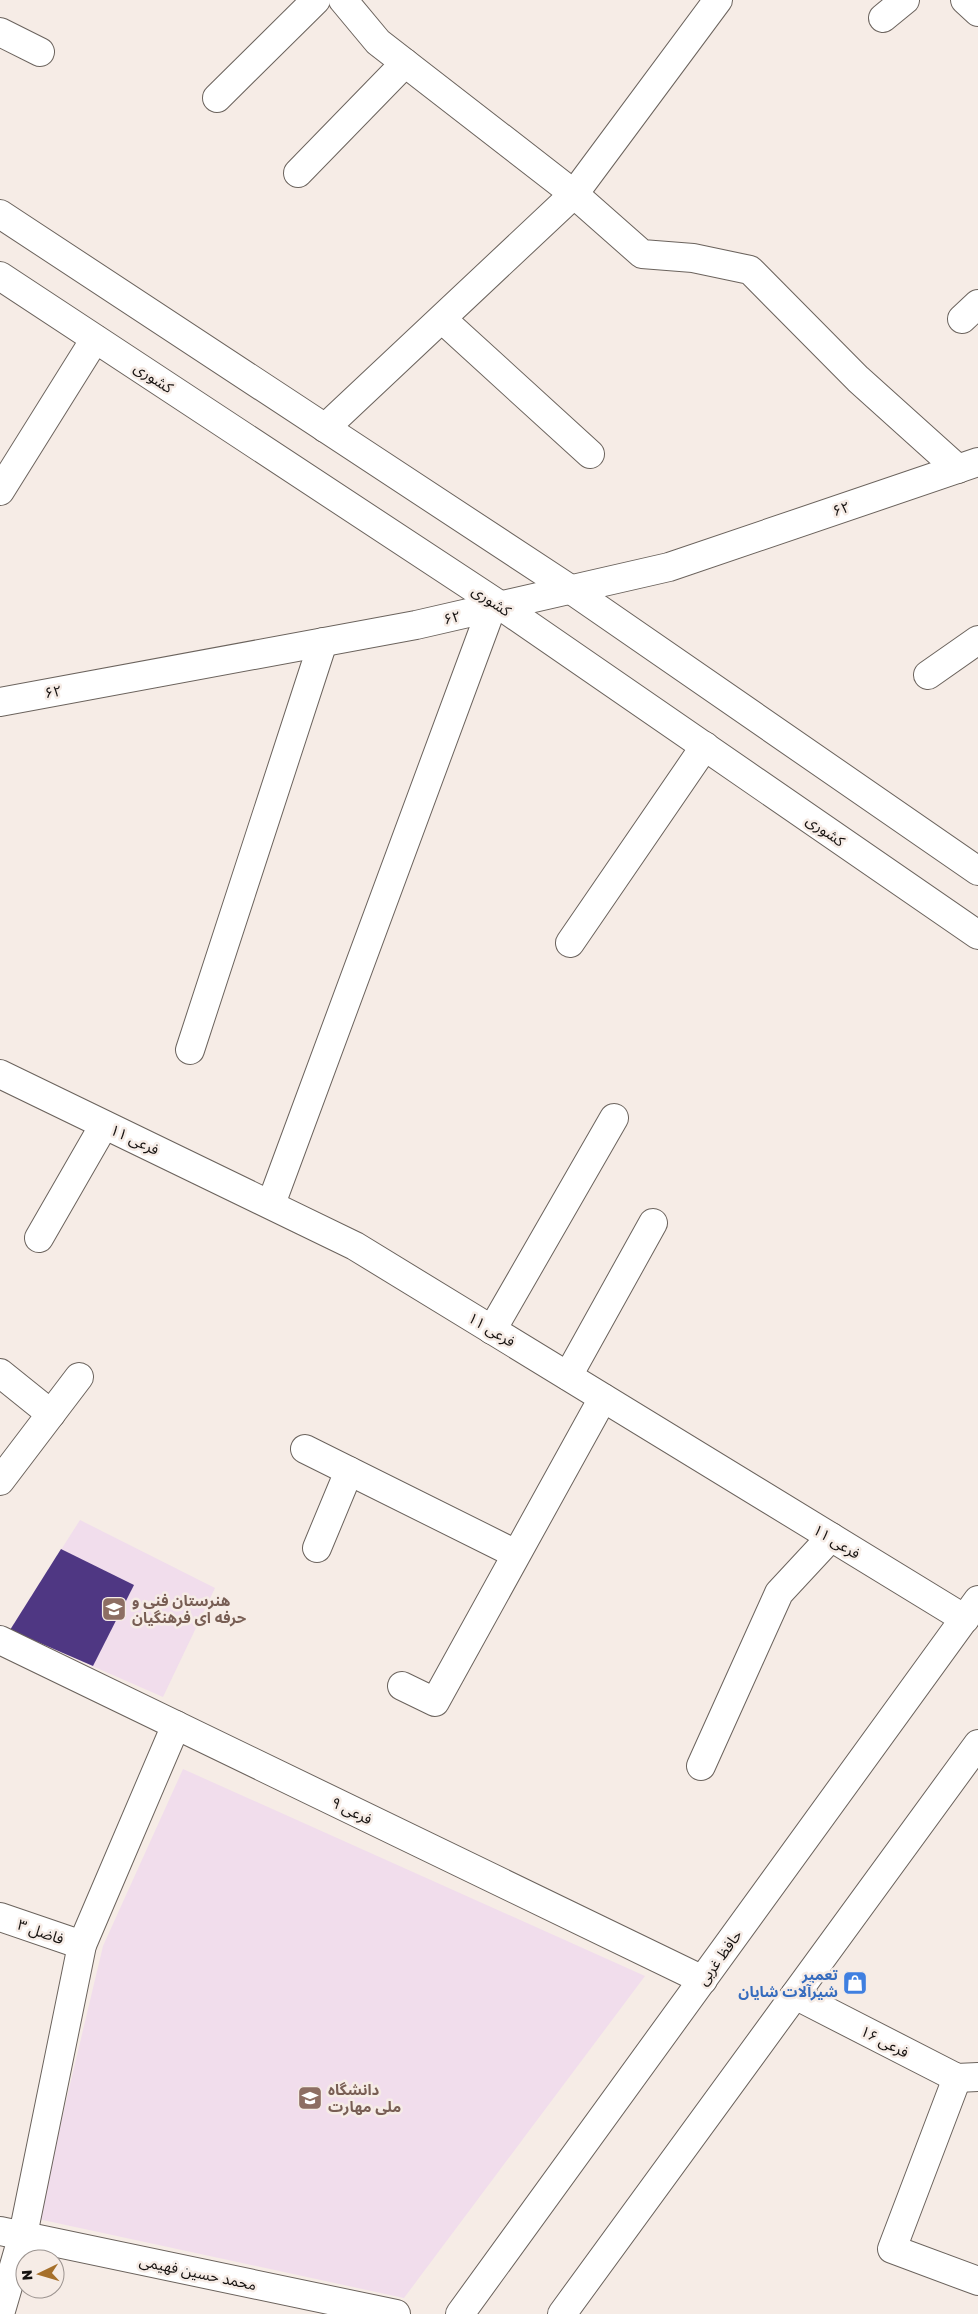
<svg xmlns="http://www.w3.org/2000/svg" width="978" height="2314" viewBox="0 0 978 2314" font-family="'Golos Text','Noto Sans Arabic',sans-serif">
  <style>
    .education { fill: #f1ddec }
    .building { fill: #4f3783 }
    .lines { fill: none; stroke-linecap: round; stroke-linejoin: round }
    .street-casing { stroke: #6b635d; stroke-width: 30 }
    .secondary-casing { stroke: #6b635d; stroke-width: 30 }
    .street { stroke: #fff; stroke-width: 28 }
    .secondary { stroke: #fff; stroke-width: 28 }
    .labels { text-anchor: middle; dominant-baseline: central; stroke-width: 5; stroke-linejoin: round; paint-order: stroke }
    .street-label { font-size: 15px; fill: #15110f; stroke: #f6ece6 }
    .education-label { font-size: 15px; font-weight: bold; fill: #785e54; stroke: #f6ece6; text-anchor: start }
    .shop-label { font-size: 15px; font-weight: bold; fill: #366cbe; stroke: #f6ece6; text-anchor: end }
  </style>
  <rect width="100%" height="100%" fill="#f6ece6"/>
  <!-- education -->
  <g class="education">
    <polygon points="80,1520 215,1588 163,1697 10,1630"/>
    <polygon points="183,1769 645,1976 404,2298 38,2219 103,1946"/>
  </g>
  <!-- building -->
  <polygon class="building" points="61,1549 134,1585 93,1666 10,1630"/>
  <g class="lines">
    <defs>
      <g id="street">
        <polyline points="343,0 378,42 574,194 642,254 693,258 750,270 858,379 958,469"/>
        <polyline points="965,0 978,12"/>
        <polyline points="883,18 905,0"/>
        <polyline points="0,32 40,52"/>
        <polyline points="217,98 316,0"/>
        <polyline points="298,173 405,63"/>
        <polyline points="442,319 590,454"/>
        <polyline points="962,319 978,304"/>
        <polyline points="325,428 574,194 718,0"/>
        <polyline points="0,491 95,339"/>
        <polyline points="928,675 978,640"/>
        <polyline points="570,943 705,746"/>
        <polyline points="190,1050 323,642"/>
        <polyline points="0,1074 355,1246 965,1619"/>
        <polyline points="271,1204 492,607"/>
        <polyline points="39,1238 104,1125"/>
        <polyline points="492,1330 614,1118"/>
        <polyline points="0,1373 51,1414"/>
        <polyline points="568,1376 653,1223"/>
        <polyline points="305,1449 516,1554"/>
        <polyline points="0,1481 79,1377"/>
        <polyline points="317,1548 349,1471"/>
        <polyline points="0,1640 703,1980"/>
        <polyline points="402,1686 435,1702 603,1398"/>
        <polyline points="701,1766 779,1593 831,1537"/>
        <polyline points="0,1917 82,1945"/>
        <polyline points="795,1995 957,2078 978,2077"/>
        <polyline points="957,2078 892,2249 978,2281"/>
        <polyline points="0,2314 23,2235 82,1945 176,1725"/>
      </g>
      <g id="secondary">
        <polyline points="0,214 570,589 978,871"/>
        <polyline points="0,276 501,606 978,935"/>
        <polyline points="0,702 416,625 669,567 978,462"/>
        <polyline points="0,2231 396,2314"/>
        <polyline points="460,2314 978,1600"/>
        <polyline points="562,2314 978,1744"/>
      </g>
    </defs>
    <!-- street casing -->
    <use href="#street" class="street-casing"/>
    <!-- secondary casing -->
    <use href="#secondary" class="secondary-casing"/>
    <!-- street -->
    <use href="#street" class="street"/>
    <!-- secondary -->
    <use href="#secondary" class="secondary"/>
  </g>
  <!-- icons -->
  <defs>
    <symbol id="school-square" viewBox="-11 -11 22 22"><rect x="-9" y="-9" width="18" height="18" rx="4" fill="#8d6e63" stroke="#f6ece6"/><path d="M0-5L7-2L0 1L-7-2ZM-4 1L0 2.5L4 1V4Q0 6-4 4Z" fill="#fff"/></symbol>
    <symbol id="shop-square" viewBox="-11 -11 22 22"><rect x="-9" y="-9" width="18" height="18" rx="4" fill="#3f7fe0" stroke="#f6ece6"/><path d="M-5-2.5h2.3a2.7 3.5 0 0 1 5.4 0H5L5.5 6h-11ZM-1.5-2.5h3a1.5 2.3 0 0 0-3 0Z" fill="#fff"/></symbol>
    <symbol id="university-square" viewBox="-11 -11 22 22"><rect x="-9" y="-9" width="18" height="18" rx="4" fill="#8d6e63" stroke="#f6ece6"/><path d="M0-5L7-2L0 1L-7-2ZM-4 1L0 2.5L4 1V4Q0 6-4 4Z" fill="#fff"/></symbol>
  </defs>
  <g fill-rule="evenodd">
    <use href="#school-square" x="100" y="1595" width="28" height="28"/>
    <use href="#shop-square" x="841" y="1969" width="28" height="28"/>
    <use href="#university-square" x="296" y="2084" width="28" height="28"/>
  </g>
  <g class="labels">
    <!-- street labels -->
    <g class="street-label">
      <text transform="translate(154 377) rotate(33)">کشوری</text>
      <text transform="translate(841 508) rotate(-19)">۶۲</text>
      <text transform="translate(492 600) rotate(34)">کشوری</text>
      <text transform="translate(452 617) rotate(-13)">۶۲</text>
      <text transform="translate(53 691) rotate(-11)">۶۲</text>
      <text transform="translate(826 830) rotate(35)">کشوری</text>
      <text transform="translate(135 1139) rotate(25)">فرعی ۱۱</text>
      <text transform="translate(492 1329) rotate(31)">فرعی ۱۱</text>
      <text transform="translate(837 1541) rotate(31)">فرعی ۱۱</text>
      <text transform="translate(352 1810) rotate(26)">فرعی ۹</text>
      <text transform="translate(41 1931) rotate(19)">فاضل ۳</text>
      <text transform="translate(719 1957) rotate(-54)">حافظ غربی</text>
      <text transform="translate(885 2041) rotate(27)">فرعی ۱۶</text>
      <text transform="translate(198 2272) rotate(12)">محمد حسین فهیمی</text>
    </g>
    <!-- education labels -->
    <g class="education-label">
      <text x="132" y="1600">هنرستان فنی و<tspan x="132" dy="17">حرفه ای فرهنگیان</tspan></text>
      <text x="328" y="2089">دانشگاه<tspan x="328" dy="17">ملی مهارت</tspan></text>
    </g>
    <!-- shop labels -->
    <g class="shop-label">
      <text x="838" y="1974">تعمیر<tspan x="838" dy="17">شیرآلات شایان</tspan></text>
    </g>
  </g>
  <!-- north arrow -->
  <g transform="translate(40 2274) rotate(265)"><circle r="24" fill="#f6ece6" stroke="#9c9490"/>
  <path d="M0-4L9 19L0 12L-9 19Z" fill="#a6702b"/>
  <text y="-8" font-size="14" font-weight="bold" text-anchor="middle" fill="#15110f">N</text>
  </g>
</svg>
